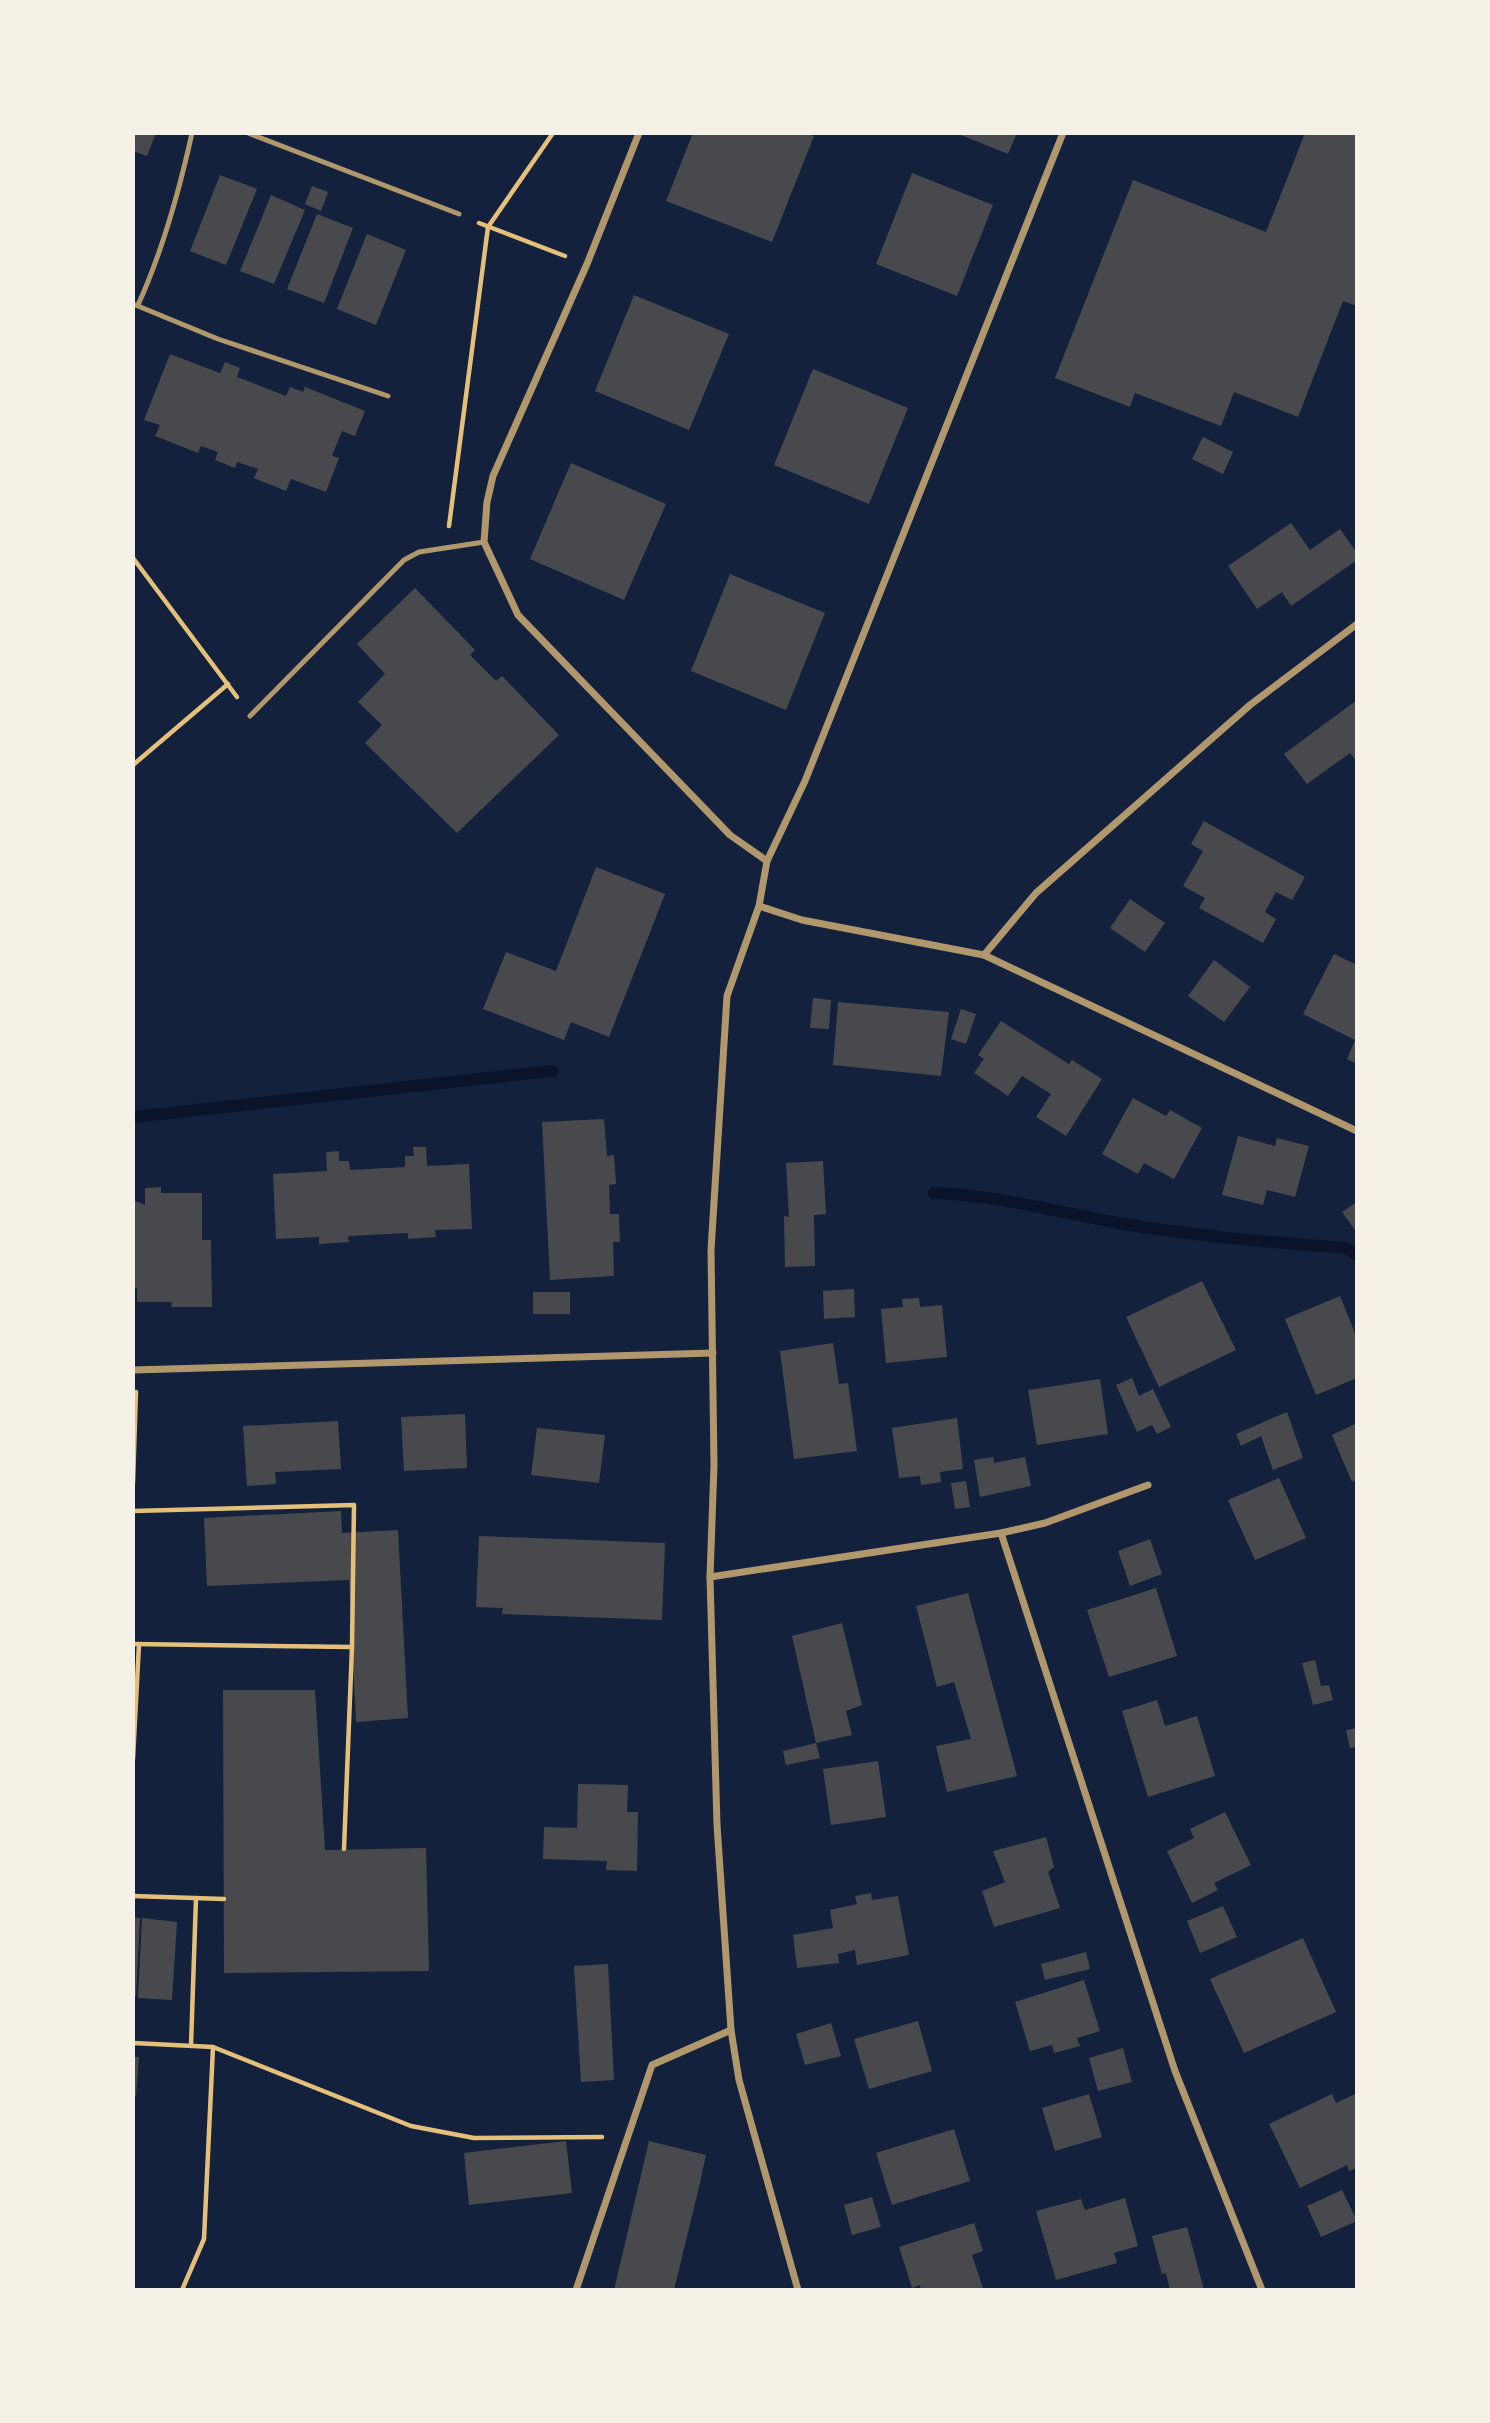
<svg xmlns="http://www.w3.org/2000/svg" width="1490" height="2423" viewBox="0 0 1490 2423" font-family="'DM Sans',sans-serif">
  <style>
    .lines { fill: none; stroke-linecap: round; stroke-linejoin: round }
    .stream { stroke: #0b132b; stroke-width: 12 }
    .building { fill: #48494c }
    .path { stroke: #e5c07b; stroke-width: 4.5 }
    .service { stroke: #b1986c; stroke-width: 5 }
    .minor { stroke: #b1986c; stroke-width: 7 }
  </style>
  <rect width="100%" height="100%" fill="#14213d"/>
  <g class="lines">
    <!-- stream -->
    <g class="stream">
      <polyline points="133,1117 552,1071"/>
      <path d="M 934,1193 C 997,1195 1056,1212 1118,1223 C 1194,1236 1269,1242 1346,1248 L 1357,1256"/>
    </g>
  </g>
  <!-- building -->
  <g class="building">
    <polygon points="133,133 156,133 147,156 133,151"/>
    <polygon points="693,133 808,133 814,136 772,242 666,201"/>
    <polygon points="956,133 1017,133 1008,154"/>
    <polygon points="1305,133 1357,133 1357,306 1343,301 1298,417 1234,392 1221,426 1135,393 1130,407 1055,378 1133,180 1266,232"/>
    <polygon points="912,173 993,205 957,296 876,264"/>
    <polygon points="220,175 257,189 226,265 190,251"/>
    <polygon points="312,186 328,192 321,211 305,204"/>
    <polygon points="271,195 305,210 274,284 240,271"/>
    <polygon points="317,214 353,228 324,303 287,289"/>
    <polygon points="367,234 406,250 376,325 337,309"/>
    <polygon points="634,295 729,334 689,430 595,391"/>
    <polygon points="170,354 220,373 225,362 240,368 237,377 286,396 290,387 303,392 305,387 365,411 355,436 342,431 332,456 339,458 326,492 291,479 286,491 254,478 258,469 237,462 235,468 215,460 218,452 201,446 198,453 155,436 160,425 144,420"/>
    <polygon points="813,369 908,408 869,504 774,465"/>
    <polygon points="1203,437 1233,452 1223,474 1192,459"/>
    <polygon points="571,463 666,504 624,600 530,559"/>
    <polygon points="1291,523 1310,550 1340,529 1357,553 1357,560 1291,606 1282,592 1257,609 1228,566"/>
    <polygon points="730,574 825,613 786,710 691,671"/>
    <polygon points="415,588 475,650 470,655 496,681 502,676 559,735 457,833 365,743 382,725 358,702 385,674 357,644"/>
    <polygon points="1357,700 1357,762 1350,753 1307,784 1284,754"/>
    <polygon points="1204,821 1305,877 1292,900 1276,892 1265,912 1276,919 1263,943 1199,908 1205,898 1183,886 1203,851 1191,844"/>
    <polygon points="596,867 665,894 609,1037 571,1022 564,1040 483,1009 506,952 556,971"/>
    <polygon points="1130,899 1165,923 1145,952 1110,928"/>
    <polygon points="1334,954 1357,965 1357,1064 1347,1059 1355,1040 1303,1014"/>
    <polygon points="1214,960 1250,987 1224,1022 1188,996"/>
    <polygon points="813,998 831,1000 829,1029 810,1028"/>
    <polygon points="838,1002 949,1012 941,1076 833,1065"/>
    <polygon points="961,1009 976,1014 966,1044 951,1039"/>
    <polygon points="1001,1021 1069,1064 1072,1060 1102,1079 1066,1136 1036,1117 1051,1094 1022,1076 1008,1096 974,1073 984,1059 978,1055"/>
    <polygon points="1133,1098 1166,1116 1170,1110 1202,1128 1174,1179 1144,1163 1138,1174 1102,1154"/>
    <polygon points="604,1119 607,1156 614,1155 616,1184 609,1185 610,1214 619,1214 620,1242 613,1242 614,1276 550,1280 542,1122"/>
    <polygon points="1238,1136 1275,1146 1277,1138 1309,1146 1295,1197 1267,1190 1263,1205 1222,1195"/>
    <polygon points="413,1147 426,1147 427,1166 469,1164 472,1229 435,1230 436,1237 408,1239 408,1233 348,1236 349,1242 319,1244 319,1237 276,1239 273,1174 327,1171 326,1152 339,1151 339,1161 349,1161 350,1170 405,1167 405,1156 414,1156"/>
    <polygon points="823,1161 826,1214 814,1215 815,1266 785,1267 784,1216 789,1217 786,1163"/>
    <polygon points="161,1187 161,1193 202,1193 202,1240 211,1240 212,1307 171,1307 172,1302 137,1302 137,1288 133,1288 133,1200 145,1205 145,1188"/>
    <polygon points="1357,1202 1357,1233 1342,1212"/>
    <polygon points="1202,1281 1236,1350 1159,1387 1126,1317"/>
    <polygon points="854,1289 855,1317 824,1319 823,1291"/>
    <rect x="533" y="1292" width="37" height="22"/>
    <polygon points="1340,1296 1357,1338 1357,1378 1316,1395 1285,1319"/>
    <polygon points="919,1298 920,1307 942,1305 947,1357 886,1363 881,1309 903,1307 902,1299"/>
    <polygon points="833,1343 839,1384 848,1383 857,1451 794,1459 780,1351"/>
    <polygon points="1132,1378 1139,1396 1153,1389 1171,1427 1157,1434 1152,1425 1137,1432 1116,1385"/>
    <polygon points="1100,1379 1108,1434 1037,1445 1028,1390"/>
    <polygon points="1287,1412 1303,1458 1273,1470 1261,1436 1241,1446 1236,1434"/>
    <polygon points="465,1414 467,1468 404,1471 401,1417"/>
    <polygon points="957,1418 963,1469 940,1472 941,1482 921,1485 920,1476 899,1478 892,1428"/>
    <polygon points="338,1421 341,1469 275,1472 276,1484 247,1486 243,1426"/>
    <polygon points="1357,1423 1357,1480 1352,1482 1332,1435"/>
    <polygon points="537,1428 605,1435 599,1483 531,1475"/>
    <polygon points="993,1457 994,1463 1025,1457 1031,1486 980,1497 974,1460"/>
    <polygon points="1279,1478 1306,1538 1255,1560 1228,1500"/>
    <polygon points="966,1481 970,1507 955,1509 951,1483"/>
    <polygon points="341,1511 342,1533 398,1530 408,1718 356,1722 349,1580 207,1586 204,1518"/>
    <polygon points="479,1536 665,1543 662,1620 502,1614 503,1608 476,1607"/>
    <polygon points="1150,1539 1162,1574 1130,1586 1118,1551"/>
    <polygon points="1156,1588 1177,1656 1109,1677 1087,1610"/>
    <polygon points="968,1593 1017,1776 947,1792 936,1746 971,1739 954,1682 937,1687 916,1606"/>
    <polygon points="842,1623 862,1705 846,1711 852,1735 816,1743 792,1636"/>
    <polygon points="1315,1660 1321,1686 1329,1685 1333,1700 1313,1705 1302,1663"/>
    <polygon points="223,1690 315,1690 325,1850 426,1848 429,1971 224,1973"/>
    <polygon points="1157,1700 1165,1726 1197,1716 1215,1776 1148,1797 1122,1711"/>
    <polygon points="1357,1728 1357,1747 1350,1748 1346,1730"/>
    <polygon points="816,1743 820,1758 786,1765 783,1751"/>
    <polygon points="878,1761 886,1817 831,1825 823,1769"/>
    <polygon points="578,1784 628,1785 627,1812 638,1812 637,1871 606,1870 607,1861 543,1859 544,1827 577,1828"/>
    <polygon points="1225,1812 1251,1865 1214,1883 1218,1890 1192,1903 1167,1851 1194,1838 1190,1829"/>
    <polygon points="1046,1837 1054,1867 1048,1872 1060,1908 994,1927 982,1891 1005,1882 993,1851"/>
    <polygon points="871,1893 872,1900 898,1896 909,1955 857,1965 855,1950 838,1954 839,1963 797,1968 793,1935 833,1928 830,1910 857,1904 855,1896"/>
    <polygon points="1223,1906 1237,1937 1200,1953 1187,1921"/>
    <polygon points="133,1917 140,1918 136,1996 133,1996"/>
    <polygon points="142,1918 177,1922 172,2000 138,1998"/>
    <polygon points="1303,1938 1336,2012 1244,2053 1210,1979"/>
    <polygon points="1086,1952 1090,1969 1045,1980 1041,1964"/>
    <polygon points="608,1964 614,2080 581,2082 574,1966"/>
    <polygon points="1084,1980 1100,2031 1077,2038 1080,2046 1054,2053 1052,2045 1030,2051 1015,2002"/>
    <polygon points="918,2021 932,2071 869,2089 854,2039"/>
    <polygon points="831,2023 841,2056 805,2065 796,2034"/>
    <polygon points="1123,2048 1132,2082 1098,2091 1089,2058"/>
    <polygon points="133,2057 139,2057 136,2096 133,2096"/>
    <polygon points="1357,2093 1357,2168 1349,2171 1347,2165 1300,2188 1269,2124 1332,2094 1336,2103"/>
    <polygon points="1089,2094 1102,2137 1055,2151 1042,2108"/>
    <polygon points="954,2129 970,2181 892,2205 876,2153"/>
    <polygon points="566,2141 572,2193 469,2205 464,2153"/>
    <polygon points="649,2141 706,2155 699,2187 674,2290 614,2290"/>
    <polygon points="1342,2190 1357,2221 1321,2237 1307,2206"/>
    <polygon points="872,2197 881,2227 852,2235 844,2205"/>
    <polygon points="1125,2198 1138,2246 1114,2253 1117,2263 1056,2280 1036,2211 1081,2199 1085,2210"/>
    <polygon points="974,2223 983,2251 972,2255 983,2288 921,2290 920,2285 912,2288 899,2247"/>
    <polygon points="1187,2227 1204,2290 1170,2290 1166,2273 1162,2274 1152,2236"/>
  </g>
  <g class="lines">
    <!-- path -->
    <g class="path">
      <polyline points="479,223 565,256"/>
      <polyline points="449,526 488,227 553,133"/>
      <polyline points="133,558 237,697"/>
      <polyline points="133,765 228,684"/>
      <polyline points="133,1483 136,1392"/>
      <polyline points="133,1511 354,1505 352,1647"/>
      <polyline points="133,1644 352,1647 344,1849"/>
      <polyline points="133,1759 139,1644"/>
      <polyline points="133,1896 224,1899"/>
      <polyline points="133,2043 213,2047 411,2126 474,2138 602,2137"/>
      <polyline points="191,2046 196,1898"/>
      <polyline points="182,2290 204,2239 213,2047"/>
    </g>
    <!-- service -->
    <g class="service">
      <polyline points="248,133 459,214"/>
      <polyline points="133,304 218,339 388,396"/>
      <path d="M 138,305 C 163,250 179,192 192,133"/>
      <polyline points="250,716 404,560 419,552 484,542"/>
    </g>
    <!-- minor -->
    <g class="minor">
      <polyline points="639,133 587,264 493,476 487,502 484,542 518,615 730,835 767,861"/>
      <polyline points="759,906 802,920 984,955 1357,1131"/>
      <polyline points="984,955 1036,893 1250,705 1357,624"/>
      <polyline points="133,1370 713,1353"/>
      <polyline points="1001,1533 1045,1523 1148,1485"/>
      <polyline points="710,1577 1001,1533 1175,2071 1262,2290"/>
      <polyline points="576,2290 652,2065 731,2030"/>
      <polyline points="798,2290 739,2080 731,2030 717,1825 710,1577 714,1465 711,1250 727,996 759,906 767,861 805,781 1063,133"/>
    </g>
  </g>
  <!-- border -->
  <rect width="1490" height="2423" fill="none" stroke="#f6f1e7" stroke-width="270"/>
</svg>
